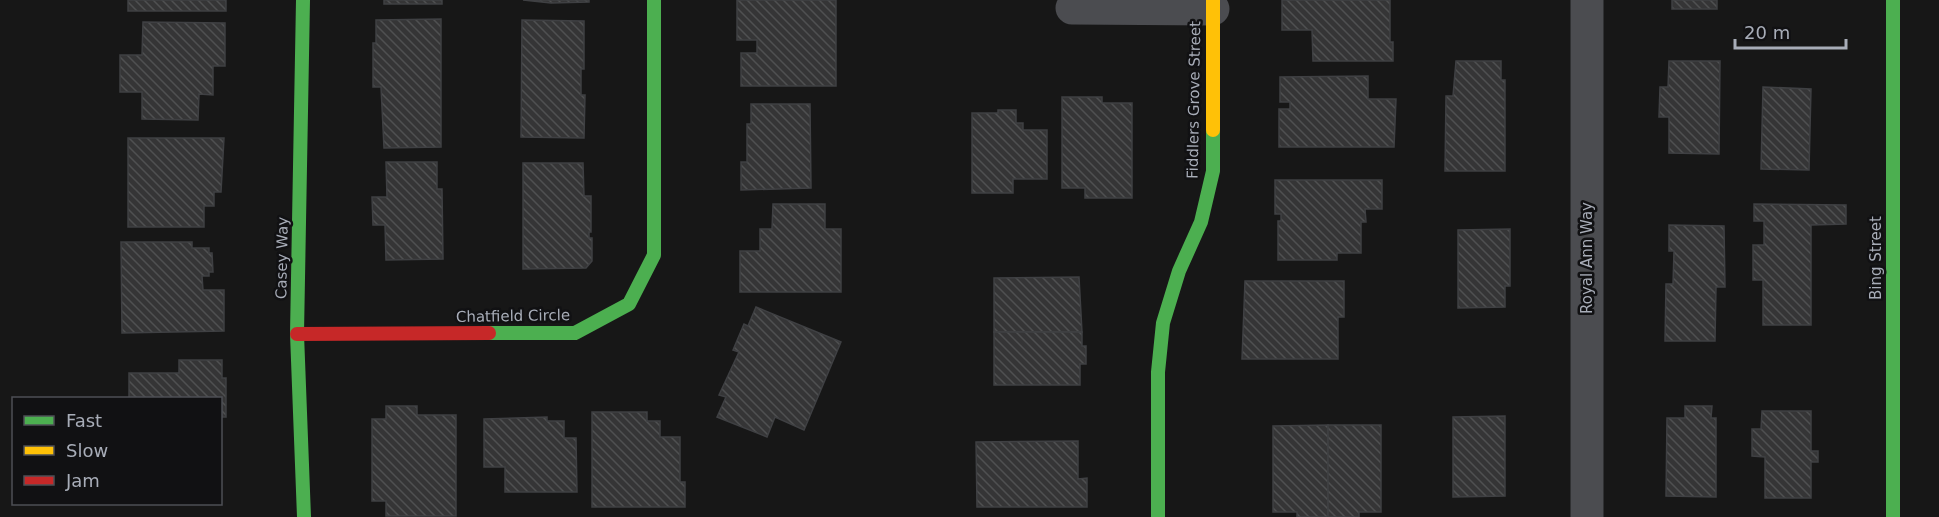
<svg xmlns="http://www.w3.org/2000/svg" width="1939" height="517" viewBox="0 0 1939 517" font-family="'DejaVu Sans',sans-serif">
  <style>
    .building { fill: url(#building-back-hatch); stroke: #3f4043; stroke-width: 1.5 }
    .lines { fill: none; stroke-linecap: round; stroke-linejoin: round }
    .street { stroke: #4b4c50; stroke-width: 33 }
    .fast { stroke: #4caf50; stroke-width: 14 }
    .slow { stroke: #ffc107; stroke-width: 14 }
    .jam { stroke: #c62828; stroke-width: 14 }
    .labels { text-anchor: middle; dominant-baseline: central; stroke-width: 5; stroke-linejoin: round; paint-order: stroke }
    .street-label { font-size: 15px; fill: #a8adb8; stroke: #111113 }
  </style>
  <defs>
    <pattern id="building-back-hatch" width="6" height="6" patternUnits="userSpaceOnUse" patternTransform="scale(1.5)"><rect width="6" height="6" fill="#353536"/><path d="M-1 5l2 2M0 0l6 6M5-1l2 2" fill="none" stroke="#4f5051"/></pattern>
  </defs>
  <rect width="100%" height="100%" fill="#171717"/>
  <!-- building -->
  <g class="building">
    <rect x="128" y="0" width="98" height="11"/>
    <rect x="384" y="0" width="58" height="4"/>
    <polygon points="523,0 589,0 589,2 551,3"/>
    <polygon points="737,0 836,0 836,86 741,86 741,53 757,53 757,40 737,40"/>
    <polygon points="1282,0 1390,0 1390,42 1393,42 1393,61 1313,61 1312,30 1282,30"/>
    <rect x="1672" y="0" width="45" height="9"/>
    <polygon points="441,19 441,147 384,148 381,87 373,87 373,43 376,43 376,20"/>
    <polygon points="522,20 584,21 584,69 581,69 581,95 585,95 584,138 521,137"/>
    <polygon points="143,22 225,23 225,66 213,66 213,95 199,94 198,120 142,119 142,92 120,92 120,55 142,55"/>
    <polygon points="1456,61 1501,61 1501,80 1505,80 1505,171 1445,171 1446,96 1453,96"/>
    <polygon points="1669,61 1720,61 1719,154 1669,153 1669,117 1659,117 1660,87 1668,87"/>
    <polygon points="1368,76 1368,99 1396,99 1394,147 1279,147 1279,109 1290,109 1290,102 1280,102 1280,77"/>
    <polygon points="1763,87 1811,89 1809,170 1761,169"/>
    <polygon points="1062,97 1102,97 1102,103 1132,103 1132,198 1085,198 1085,188 1062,188"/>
    <polygon points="751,104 810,104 811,188 741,190 741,162 747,162 747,124 751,124"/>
    <polygon points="998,110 1016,110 1016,123 1023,123 1023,130 1047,130 1047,179 1013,179 1013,193 972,193 972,113 998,113"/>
    <polygon points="128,138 224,138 221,192 214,192 214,206 204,206 204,227 128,227"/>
    <polygon points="386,162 437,162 437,189 442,189 443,259 386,260 385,225 373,225 372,197 387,197"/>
    <polygon points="523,163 583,163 584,196 591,196 591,232 589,232 589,238 592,238 592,261 586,268 523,269"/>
    <polygon points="1275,180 1382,180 1382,209 1365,209 1366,222 1361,222 1361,253 1337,253 1337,260 1278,260 1278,221 1281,221 1281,214 1275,214"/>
    <polygon points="773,204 825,204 825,229 841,229 841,292 740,292 740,251 760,251 760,229 772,229"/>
    <polygon points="1754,204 1846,205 1846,224 1811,225 1811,325 1763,325 1763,280 1753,280 1753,245 1764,245 1764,221 1754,221"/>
    <polygon points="1669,225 1724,226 1725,287 1716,287 1715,341 1665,341 1666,284 1673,284 1674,251 1669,251"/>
    <polygon points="1510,229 1510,286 1505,286 1505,307 1458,308 1458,230"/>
    <polygon points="121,242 192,242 192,248 209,248 209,253 212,253 213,272 209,272 209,276 202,276 203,290 224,290 224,331 122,333"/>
    <polygon points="1079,277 1082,332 994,332 994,278"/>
    <polygon points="1245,281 1344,281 1344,317 1338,317 1338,359 1242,359"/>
    <polygon points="756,307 841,342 804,430 775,417 767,437 717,417 726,397 719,395 739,352 733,350 744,324 748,326"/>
    <polygon points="994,332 1082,332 1082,346 1086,346 1086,364 1080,364 1080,385 994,385"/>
    <polygon points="179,360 222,360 222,378 226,378 226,417 220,417 220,398 129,398 129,373 179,373"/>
    <polygon points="386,406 417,406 417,415 456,415 456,516 386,516 386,501 372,501 372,419 386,419"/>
    <polygon points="1685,406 1712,406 1711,418 1716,418 1716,497 1666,496 1667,418 1685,418"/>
    <polygon points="1762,411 1811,411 1811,451 1818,451 1818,462 1811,462 1811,498 1765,498 1765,457 1752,456 1752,429 1761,429"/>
    <polygon points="592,412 647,412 647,421 660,421 660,437 680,437 680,482 685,482 685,507 592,507"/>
    <polygon points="1505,416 1505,496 1453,497 1453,417"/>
    <polygon points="547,417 547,421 564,421 564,438 576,438 577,492 505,492 505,467 484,467 484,419"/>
    <polygon points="1328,425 1328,517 1297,517 1297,512 1273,512 1273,426"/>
    <polygon points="1328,425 1381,425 1381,512 1359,512 1359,517 1328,517"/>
    <polygon points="1078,441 1078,479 1087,478 1087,507 977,507 976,442"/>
  </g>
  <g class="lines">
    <!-- street -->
    <g class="street">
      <polyline points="1587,0 1587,517"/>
      <polyline points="1072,8 1213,9"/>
    </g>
    <!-- fast -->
    <g class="fast">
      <polyline points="303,0 297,334 304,517"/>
      <polyline points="1893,0 1893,517"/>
      <polyline points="489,333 575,333 629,304 654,255 654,0"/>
      <polyline points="1158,517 1158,372 1163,323 1179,271 1201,222 1213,171 1213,130"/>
    </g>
    <!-- slow -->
    <polyline class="slow" points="1213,0 1213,130"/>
    <!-- jam -->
    <polyline class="jam" points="297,334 489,333"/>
  </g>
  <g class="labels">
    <!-- street labels -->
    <g class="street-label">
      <text transform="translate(1194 100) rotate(-89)">Fiddlers Grove Street</text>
      <text transform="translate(282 258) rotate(-89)">Casey Way</text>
      <text transform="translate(1587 258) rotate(-90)">Royal Ann Way</text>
      <text transform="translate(1876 258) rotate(-90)">Bing Street</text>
      <text transform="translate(513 316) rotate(-1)">Chatfield Circle</text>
    </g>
  </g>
  <!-- legend -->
  <rect x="12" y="397" width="210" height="108" fill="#111113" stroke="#4d4f55" stroke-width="1.5"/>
  <rect x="24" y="416" width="30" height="9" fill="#4caf50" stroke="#4d4f55" stroke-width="1.5"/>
  <text x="66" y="427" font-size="18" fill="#a8adb8">Fast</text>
  <rect x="24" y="446" width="30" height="9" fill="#ffc107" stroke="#4d4f55" stroke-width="1.5"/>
  <text x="66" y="457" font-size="18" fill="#a8adb8">Slow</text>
  <rect x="24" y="476" width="30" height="9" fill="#c62828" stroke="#4d4f55" stroke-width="1.5"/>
  <text x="66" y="487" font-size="18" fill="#a8adb8">Jam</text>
  <!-- scale -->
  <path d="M1735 39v9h111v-9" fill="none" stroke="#a8adb8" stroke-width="3"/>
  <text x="1744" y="39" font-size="18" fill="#a8adb8" stroke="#111113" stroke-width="4.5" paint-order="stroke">20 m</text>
</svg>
